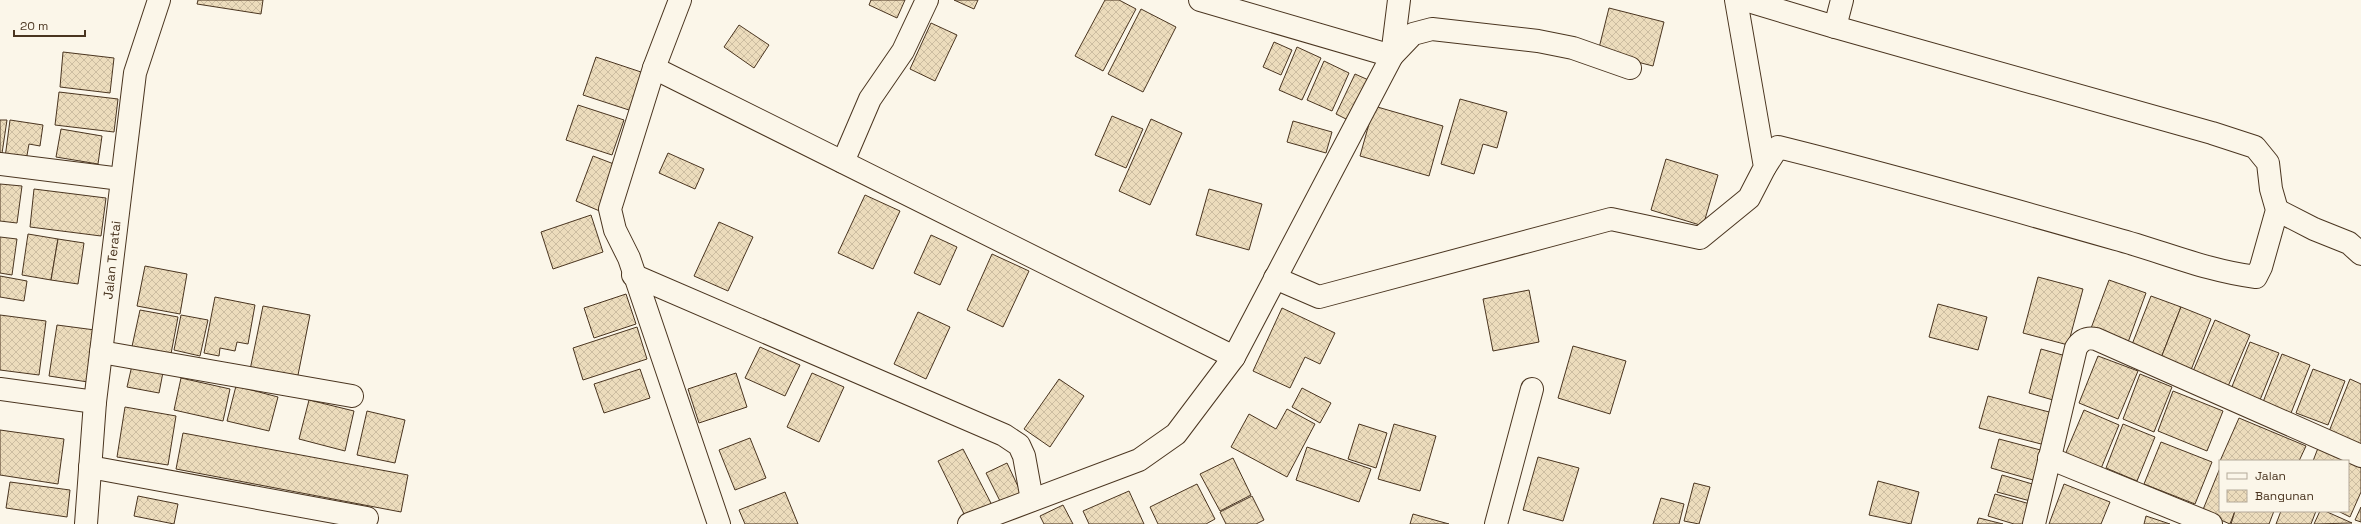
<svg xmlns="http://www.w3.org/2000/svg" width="2361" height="524" viewBox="0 0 2361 524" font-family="'Space Grotesk',sans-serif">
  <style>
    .building { fill: url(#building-cross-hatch); stroke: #4a3520 }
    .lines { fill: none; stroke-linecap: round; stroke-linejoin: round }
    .minor-casing { stroke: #4a3520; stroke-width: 24 }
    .minor { stroke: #fbf6e9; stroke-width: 22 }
    .labels { text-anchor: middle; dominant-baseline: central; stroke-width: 3; stroke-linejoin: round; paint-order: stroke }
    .street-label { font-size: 13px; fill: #4a3520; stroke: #fbf6e9 }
  </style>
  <defs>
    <pattern id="building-cross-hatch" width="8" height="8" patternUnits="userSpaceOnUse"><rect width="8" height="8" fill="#ecdcbc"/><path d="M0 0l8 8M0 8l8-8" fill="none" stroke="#ccbda1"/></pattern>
  </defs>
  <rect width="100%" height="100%" fill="#fbf6e9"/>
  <!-- building -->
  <g class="building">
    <polygon points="198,0 263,0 261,14 197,4"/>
    <polygon points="871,0 905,0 897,18 869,5"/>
    <polygon points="954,0 978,0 974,9"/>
    <polygon points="1105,0 1119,0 1136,9 1103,71 1075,56"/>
    <polygon points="1609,8 1664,22 1653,66 1598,52"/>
    <polygon points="1141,9 1176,27 1143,92 1108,74"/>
    <polygon points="931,23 957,35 935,81 910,69"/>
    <polygon points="739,25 769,45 754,68 724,47"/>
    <polygon points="1274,42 1292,50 1281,75 1263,67"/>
    <polygon points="1297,47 1321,58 1302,100 1279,90"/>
    <polygon points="63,52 114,58 110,93 60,87"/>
    <polygon points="596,57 644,73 632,111 583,95"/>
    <polygon points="1324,61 1349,73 1332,111 1307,100"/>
    <polygon points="1355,74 1373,82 1354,123 1336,114"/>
    <polygon points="59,92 118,99 114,132 55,125"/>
    <polygon points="1460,99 1507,112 1497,148 1483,144 1474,174 1441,164"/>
    <polygon points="578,105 624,120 612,155 566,140"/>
    <polygon points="1374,106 1443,126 1429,176 1360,156"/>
    <polygon points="1112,116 1143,129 1126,168 1095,155"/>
    <polygon points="1151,119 1182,133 1150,205 1119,191"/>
    <polygon points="0,120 7,120 1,160 0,160"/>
    <polygon points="10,120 43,125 40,146 29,144 26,161 5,158"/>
    <polygon points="1293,121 1332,132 1326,153 1287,142"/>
    <polygon points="61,129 102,136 98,164 56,157"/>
    <polygon points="668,153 704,169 695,189 659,173"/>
    <polygon points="593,156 619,166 602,212 576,201"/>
    <polygon points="1666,159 1718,175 1703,226 1651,210"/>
    <polygon points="0,184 22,186 17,223 0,221"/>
    <polygon points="34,189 106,198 101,236 30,227"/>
    <polygon points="1209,189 1262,204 1249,250 1196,235"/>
    <polygon points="865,195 900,211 873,269 838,253"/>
    <polygon points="591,215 603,252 553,269 541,232"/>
    <polygon points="719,222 753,237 728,291 694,276"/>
    <polygon points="28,234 58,239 51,280 22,275"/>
    <polygon points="931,235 957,247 940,285 914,273"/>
    <polygon points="0,237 17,239 12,275 0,273"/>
    <polygon points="58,239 84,243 78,284 51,280"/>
    <polygon points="992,254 1029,271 1003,327 967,310"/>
    <polygon points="145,266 187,274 180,314 137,306"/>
    <polygon points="0,276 27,281 24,301 0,297"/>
    <polygon points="2038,277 2083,289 2068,345 2023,333"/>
    <polygon points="2109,280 2146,293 2127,345 2090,331"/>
    <polygon points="1529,290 1539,342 1493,351 1483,299"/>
    <polygon points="626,294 636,324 594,338 584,308"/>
    <polygon points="2151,296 2181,307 2161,358 2131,347"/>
    <polygon points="215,297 255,305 248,344 237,342 235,351 220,348 219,356 204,353"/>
    <polygon points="1938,304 1987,317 1978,350 1929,337"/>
    <polygon points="263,306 310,315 297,380 250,370"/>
    <polygon points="2181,307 2211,319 2191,370 2161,358"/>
    <polygon points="1282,308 1335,333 1320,364 1305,357 1290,388 1253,371"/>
    <polygon points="140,310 178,317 170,359 131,351"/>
    <polygon points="918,312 950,327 926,379 894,364"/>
    <polygon points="0,315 46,321 39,375 0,370"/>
    <polygon points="181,315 208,320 200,356 174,350"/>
    <polygon points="2215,320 2250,335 2226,391 2191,376"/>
    <polygon points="57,325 95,330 88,382 49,376"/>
    <polygon points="637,327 647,359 583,380 573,348"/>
    <polygon points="2250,342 2279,353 2260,400 2231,389"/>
    <polygon points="1573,346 1626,361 1610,414 1558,398"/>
    <polygon points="760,347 800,365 785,396 745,378"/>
    <polygon points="2041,349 2066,356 2053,400 2029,393"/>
    <polygon points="2282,354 2310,365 2291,413 2263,402"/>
    <polygon points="2098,356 2138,371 2118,419 2079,403"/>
    <polygon points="133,361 164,367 159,393 127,387"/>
    <polygon points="640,369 650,398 604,413 594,384"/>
    <polygon points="2313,369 2345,381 2328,425 2296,413"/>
    <polygon points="736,373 747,407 699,423 688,389"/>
    <polygon points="812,373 844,387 819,442 787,427"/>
    <polygon points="2140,374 2172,387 2154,432 2123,419"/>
    <polygon points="181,378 230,389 223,421 174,410"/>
    <polygon points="1059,379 1084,396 1050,447 1024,429"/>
    <polygon points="2350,379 2361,384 2361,447 2328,434"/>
    <polygon points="236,386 278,397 269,431 227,421"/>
    <polygon points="1302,388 1331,403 1320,423 1292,407"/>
    <polygon points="2173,391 2223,411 2207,451 2158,431"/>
    <polygon points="1988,396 2053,413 2045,445 1979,428"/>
    <polygon points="309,400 354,411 345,451 299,439"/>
    <polygon points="125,407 176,416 168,465 117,457"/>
    <polygon points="1287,409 1315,424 1287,477 1231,447 1249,414 1276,429"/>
    <polygon points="2084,410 2119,425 2100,471 2064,457"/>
    <polygon points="367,411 405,420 395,463 357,455"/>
    <polygon points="2239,418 2306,446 2299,461 2220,461"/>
    <polygon points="1359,424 1387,433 1376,468 1348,459"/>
    <polygon points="1394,424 1436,436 1420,491 1378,479"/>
    <polygon points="2123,424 2155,437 2137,481 2106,468"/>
    <polygon points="0,430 64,439 58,484 0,475"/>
    <polygon points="183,433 408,475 401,512 176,469"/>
    <polygon points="750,438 766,478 735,490 719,450"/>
    <polygon points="1999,439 2048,452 2040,482 1991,468"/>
    <polygon points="2161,442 2212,462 2195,504 2144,484"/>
    <polygon points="1307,447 1371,469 1359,502 1296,480"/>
    <polygon points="2318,448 2346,461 2313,461"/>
    <polygon points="963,449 993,507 967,520 938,461"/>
    <polygon points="1538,457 1579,468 1563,521 1523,510"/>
    <polygon points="1233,458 1251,495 1220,511 1200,474"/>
    <polygon points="2348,462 2361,468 2361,492 2350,517 2338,511 2348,511"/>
    <polygon points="1007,463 1022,495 1002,505 986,473"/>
    <polygon points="2220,468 2220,511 2235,511 2230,524 2202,512"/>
    <polygon points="2002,475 2039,486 2034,502 1997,492"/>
    <polygon points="1878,481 1919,492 1911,524 1869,515"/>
    <polygon points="10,482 70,490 67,517 6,508"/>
    <polygon points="1694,483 1710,487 1699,524 1684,521"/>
    <polygon points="1197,484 1215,519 1206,524 1158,524 1150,507"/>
    <polygon points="2064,484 2110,502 2101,524 2049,524"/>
    <polygon points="1129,491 1144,524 1089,524 1083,511"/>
    <polygon points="785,492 798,524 745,524 739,510"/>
    <polygon points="1995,494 2030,504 2025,524 2014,524 1988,516"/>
    <polygon points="138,496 178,504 174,524 134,516"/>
    <polygon points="1252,496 1264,520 1256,524 1226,524 1220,512"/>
    <polygon points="1661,498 1684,504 1679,524 1653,524"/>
    <polygon points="1063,505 1073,524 1044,524 1040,516"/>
    <polygon points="2361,507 2361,522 2355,520"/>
    <polygon points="2235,511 2274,511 2269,524 2231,524"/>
    <polygon points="2281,511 2316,511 2311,524 2276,524"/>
    <polygon points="2320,511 2325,511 2352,523 2314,524"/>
    <polygon points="1413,514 1449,524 1410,524"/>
    <polygon points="2146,516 2170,524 2144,524"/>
    <polygon points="1979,518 2003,524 1977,524"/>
  </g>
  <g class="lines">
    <defs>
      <g id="minor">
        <polyline points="680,0 654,68 610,209 615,230 629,258 719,524"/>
        <polyline points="1200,0 1392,56 1413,34 1432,29 1538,41 1573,48 1630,68"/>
        <polyline points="1745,0 1835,27 1842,0"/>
        <polyline points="654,68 1234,357"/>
        <polyline points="843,162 870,99 903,51 927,0"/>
        <polyline points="0,164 121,179"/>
        <path d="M 1765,167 L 1778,147 C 1891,175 2004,207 2116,239 C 2164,252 2207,271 2256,277 L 2261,267 L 2277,210 L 2271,189 L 2268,163 L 2255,147 L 2212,133 L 1835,27"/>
        <polyline points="2277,210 2314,229 2349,243 2361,254"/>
        <polyline points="633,275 1004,435 1019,445 1024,456 1032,500"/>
        <polyline points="1275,278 1319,297 1611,219 1700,238 1749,198 1765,167 1736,0"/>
        <polyline points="101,352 352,396"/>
        <polyline points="0,389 95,402"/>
        <polyline points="2049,458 2211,524"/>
        <polyline points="90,467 367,518"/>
        <polyline points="86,524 95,402 135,73 159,0"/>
        <polyline points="969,524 1139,460 1176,434 1234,357 1392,56 1399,0"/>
        <polyline points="1496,524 1532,389"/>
        <path d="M 2034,524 L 2076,348 C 2081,340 2086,337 2096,339 L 2361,456"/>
      </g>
    </defs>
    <!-- minor casing -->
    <use href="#minor" class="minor-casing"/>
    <!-- minor -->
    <use href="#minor" class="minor"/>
  </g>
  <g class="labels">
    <!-- street labels -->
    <g class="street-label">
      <text transform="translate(112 260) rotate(-84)">Jalan Teratai</text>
    </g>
  </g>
  <!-- legend -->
  <rect x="2219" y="460" width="130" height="52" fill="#fbf6e9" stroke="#b4a999"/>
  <rect x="2227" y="473" width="20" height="6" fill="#fbf6e9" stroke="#b4a999"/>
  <text x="2255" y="480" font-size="12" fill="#4a3520">Jalan</text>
  <rect x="2227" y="490" width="20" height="12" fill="url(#building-cross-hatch)" stroke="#b4a999"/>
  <text x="2255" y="500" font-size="12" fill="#4a3520">Bangunan</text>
  <!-- scale -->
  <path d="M14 30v6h71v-6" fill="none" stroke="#4a3520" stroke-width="2"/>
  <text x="20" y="30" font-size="12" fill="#4a3520" stroke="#fbf6e9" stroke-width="3" paint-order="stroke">20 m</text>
</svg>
